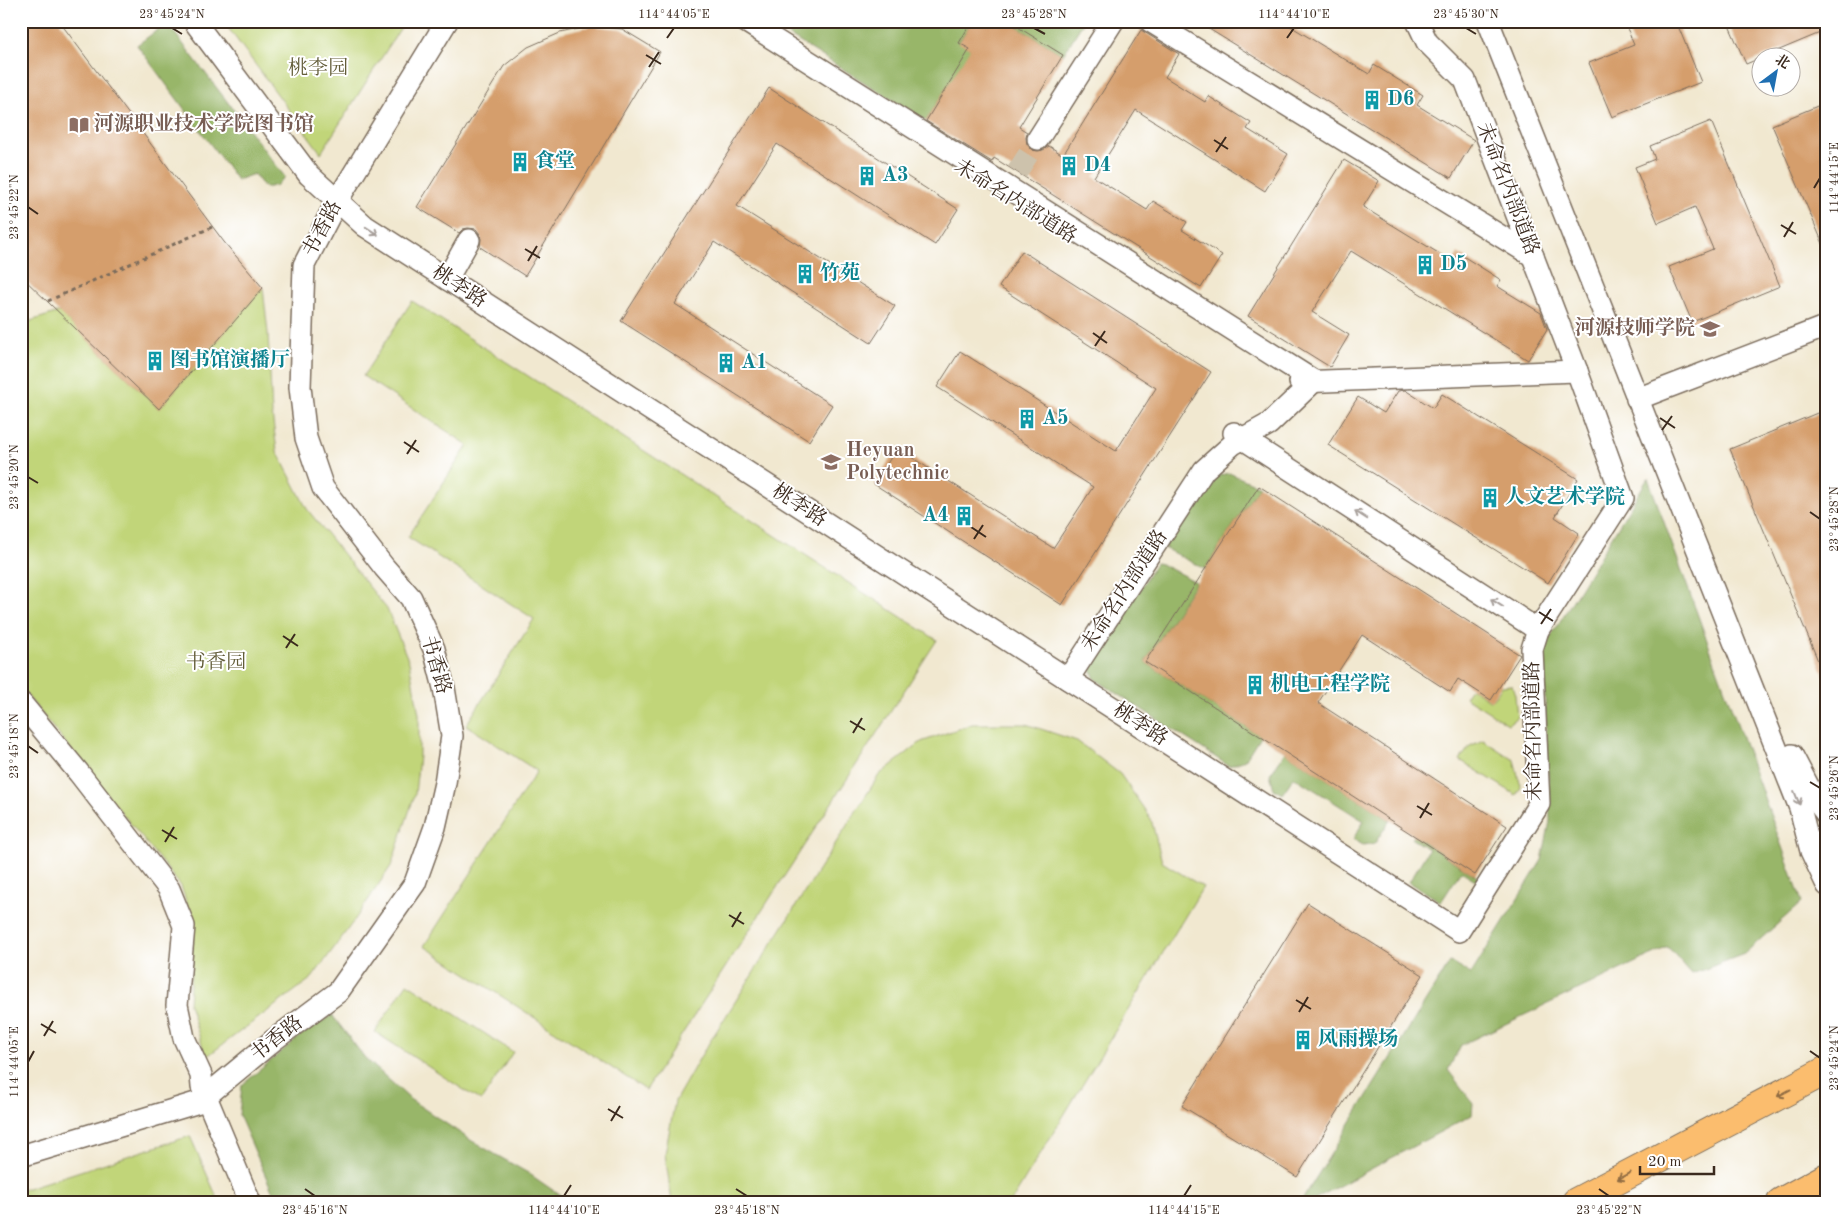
<svg xmlns="http://www.w3.org/2000/svg" width="1848" height="1223" viewBox="0 0 1848 1223" font-family="'Old Standard TT','Noto Serif SC',serif">
  <style>
    .green { fill: #c1d579; stroke: #7e804c }
    .forest { fill: #98b669; stroke: #6a7044 }
    .building { fill: #d59e6c }
    .lines { fill: none; stroke-linecap: round; stroke-linejoin: round }
    .street-tunnel { stroke: #cdc2ac; stroke-width: 21; stroke-dasharray: 21 11; stroke-linecap: butt }
    .street-casing { stroke: #7b6c5c; stroke-width: 24 }
    .primary-casing { stroke: #7b6c5c; stroke-width: 30 }
    .path { stroke: #7b6c5c; stroke-width: 3; stroke-dasharray: 4 4; stroke-linecap: butt }
    .street { stroke: #fff; stroke-width: 21 }
    .primary { stroke: #fbbd6e; stroke-width: 28 }
    .oneway { stroke: #a79f9a }
    .oneway2 { stroke: #916c42 }
    .ticks { fill: none; stroke: #3b2a1e; stroke-width: 2 }
    .labels { text-anchor: middle; dominant-baseline: central; stroke-width: 4; stroke-linejoin: round; paint-order: stroke }
    .park-label { font-size: 20px; fill: #635d39; stroke: #fff }
    .culture-label { font-size: 20px; font-weight: bold; fill: #0d838f; stroke: #fff; text-anchor: start }
    .education-label { font-size: 20px; font-weight: bold; fill: #785e54; stroke: #fff; text-anchor: start }
    .street-label { font-size: 20px; fill: #3b2a1e; stroke: #fff }
    .neatline { fill: none; stroke: #3b2a1e; stroke-width: 2 }
    .ticks-label { font-size: 12px; text-anchor: middle; fill: #3b2a1e }
  </style>
  <rect width="100%" height="100%" fill="#fff"/>
  <filter id="ink" filterUnits="userSpaceOnUse"><feTurbulence type="fractalNoise" baseFrequency=".02" numOctaves="2"/><feDisplacementMap in="SourceGraphic" scale="10" xChannelSelector="R" yChannelSelector="G"/><feConvolveMatrix kernelMatrix="1 2 1 2 8 2 1 2 1" color-interpolation-filters="sRGB"/></filter>
  <filter id="wash" filterUnits="userSpaceOnUse"><feTurbulence type="fractalNoise" baseFrequency=".0096" numOctaves="4" result="noise"/><feDisplacementMap in="SourceGraphic" scale="20" xChannelSelector="R" yChannelSelector="G"/><feGaussianBlur stdDeviation="1.12" result="paint"/><feColorMatrix in="noise" values="0 0 0 0 0 0 0 0 0 0 0 0 0 0 0 0 0 1.4 0 .05"/><feComposite in="paint" operator="in"/></filter>
  <g filter="url(#wash)">
    <rect width="100%" height="100%" fill="#f1e8d0"/>
    <!-- green -->
    <g class="green">
      <polygon points="223,21 405,21 321,153"/>
      <polygon points="263,288 268,333 272,414 277,451 307,509 387,609 409,662 419,714 419,756 415,794 391,866 356,918 312,978 206,1057 189,1004 194,925 181,886 21,688 21,324 59,312 159,409"/>
      <polygon points="412,301 937,640 646,1090 424,946 537,771 466,725 534,619 408,537 468,445 363,376"/>
      <polygon points="1512,685 1515,695 1517,717 1508,724 1465,697 1471,688 1491,701 1502,686"/>
      <polygon points="972,724 1026,724 1077,741 1120,774 1151,819 1162,862 1203,887 1011,1202 672,1202 665,1154 675,1101 702,1054 879,775 921,742"/>
      <polygon points="1483,740 1514,760 1521,787 1516,795 1460,760 1470,746"/>
      <polygon points="407,983 513,1052 481,1101 375,1032"/>
      <polygon points="190,1136 219,1202 21,1202 21,1190"/>
    </g>
    <!-- forest -->
    <g class="forest">
      <polygon points="766,21 972,21 959,42 971,49 926,121"/>
      <polygon points="1008,21 1084,21 1063,55"/>
      <polygon points="167,23 285,177 277,185 265,188 254,174 237,180 137,45"/>
      <polygon points="1229,473 1259,486 1205,569 1166,549 1166,544 1205,484 1217,476"/>
      <polygon points="1648,478 1802,902 1744,954 1692,974 1668,947 1461,1045 1448,1070 1473,1103 1472,1115 1309,1202 1301,1202 1450,962 1471,974 1542,860 1550,821 1543,649"/>
      <polygon points="1156,563 1161,564 1196,582 1145,662 1260,736 1245,760 1229,766 1095,679 1091,669"/>
      <polygon points="1285,752 1390,820 1375,843 1363,845 1353,839 1364,821 1294,777 1282,794 1274,789 1270,775"/>
      <polygon points="1414,836 1479,878 1477,881 1461,871 1441,902 1409,882 1429,849 1412,839"/>
      <polygon points="332,1015 365,1058 411,1100 472,1141 528,1173 570,1202 277,1202 239,1115 242,1085 301,1035"/>
    </g>
    <g id="blocks">
      <!-- building -->
      <g class="building">
        <polygon points="21,21 59,21 224,242 263,288 159,409 21,276"/>
        <polygon points="972,21 1008,21 1063,55 1019,127 1027,132 1026,138 1027,144 1032,150 1038,151 1043,150 1049,146 1063,155 1141,30 1179,54 1165,77 1205,102 1208,96 1251,123 1247,129 1288,154 1265,191 1136,110 1094,177 1147,210 1153,201 1187,222 1182,230 1222,255 1201,288 994,158 992,162 926,121 970,49 959,43"/>
        <polygon points="1196,21 1282,21 1369,74 1374,65 1423,95 1417,105 1474,140 1451,178"/>
        <polygon points="1624,21 1676,21 1701,82 1612,117 1589,63 1634,45"/>
        <polygon points="1727,21 1827,21 1827,30 1746,64"/>
        <polygon points="592,26 622,29 660,52 525,276 480,247 481,239 480,234 476,229 468,228 463,229 459,233 417,207 504,66 528,47 560,33"/>
        <polygon points="769,88 958,209 935,245 777,144 737,206 895,306 871,343 714,242 675,304 832,405 809,441 621,321"/>
        <polygon points="1827,102 1827,253 1772,125"/>
        <polygon points="1711,121 1780,286 1692,322 1669,267 1713,249 1695,207 1658,223 1635,167 1655,159 1650,146"/>
        <polygon points="1344,160 1379,181 1363,207 1453,262 1458,253 1501,280 1497,286 1541,313 1547,329 1528,360 1351,251 1312,312 1349,335 1330,367 1248,316"/>
        <polygon points="1022,251 1211,372 1062,605 874,484 897,448 1053,548 1093,487 937,387 960,351 1116,451 1156,388 999,287"/>
        <polygon points="1405,390 1433,408 1442,394 1578,479 1555,517 1579,533 1548,583 1328,445 1358,397 1384,413 1398,391"/>
        <polygon points="1827,409 1827,680 1826,680 1730,449"/>
        <polygon points="1259,486 1520,655 1491,700 1458,679 1450,692 1362,635 1318,703 1507,826 1475,875 1145,662"/>
        <polygon points="1308,903 1423,975 1297,1177 1182,1106"/>
      </g>
    </g>
  </g>
  <g filter="url(#ink)">
    <use href="#blocks" fill-opacity="0" stroke="#7b6c5c" stroke-width="1"/>
    <g class="lines">
      <!-- street-tunnel -->
      <polyline class="street-tunnel" points="1017,172 1038,139"/>
      <defs>
        <g id="street">
          <polyline points="194,21 309,175 365,226 1459,931 1539,804 1532,649 1538,630 1623,498 1577,371 1465,80 1427,42 1417,21"/>
          <polyline points="745,21 1314,381 1269,424 1233,444 1204,470 1068,679"/>
          <polyline points="1150,21 1533,256"/>
          <polyline points="1488,21 1800,808 1811,851 1827,885"/>
          <polyline points="1038,139 1113,21"/>
          <polyline points="447,279 469,240"/>
          <polyline points="1300,382 1577,371"/>
          <polyline points="1637,399 1827,326"/>
          <polyline points="1234,433 1538,630"/>
          <polyline points="21,703 79,773 169,889 184,926 177,1005 184,1038 201,1075 202,1087 250,1202"/>
          <polyline points="1792,755 1815,799 1827,815"/>
          <polyline points="21,1156 199,1102 275,1039 338,992 415,883 435,827 445,783 452,736 444,688 434,649 411,598 384,567 323,488 306,438 300,387 304,265 337,201 447,21"/>
        </g>
        <g id="primary">
          <polyline points="1576,1202 1827,1070"/>
          <polyline points="1781,1202 1827,1177"/>
        </g>
      </defs>
      <!-- street casing -->
      <use href="#street" class="street-casing"/>
      <!-- primary casing -->
      <use href="#primary" class="primary-casing"/>
      <!-- path -->
      <polyline class="path" points="48,301 212,227"/>
      <!-- street -->
      <use href="#street" class="street"/>
      <!-- primary -->
      <use href="#primary" class="primary"/>
    </g>
    <!-- one-way arrows -->
    <defs><path id="oneway-shaft" d="M-6 0H5M1.5-3L5.5 0L1.5 3" fill="none" stroke-width="1.6" stroke-linecap="round" stroke-linejoin="round" transform="scale(1.25)"/></defs>
    <g class="oneway">
      <use href="#oneway-shaft" transform="translate(372 231) rotate(33)"/>
      <use href="#oneway-shaft" transform="translate(1361 515) rotate(-147)"/>
      <use href="#oneway-shaft" transform="translate(1497 603) rotate(-147)"/>
      <use href="#oneway-shaft" transform="translate(1797 798) rotate(68)"/>
    </g>
    <g class="oneway2">
      <use href="#oneway-shaft" transform="translate(1784 1093) rotate(152)"/>
      <use href="#oneway-shaft" transform="translate(1624 1176) rotate(152)"/>
    </g>
  </g>
  <!-- ticks -->
  <path class="ticks" d="M 172,28 L 182,34M 1034,28 L 1045,34M 1466,28 L 1476,34M 667,38 L 674,28M 1287,38 L 1294,28M 646,55 L 661,64M 649,67 L 659,52M 1214,140 L 1228,149M 1216,152 L 1226,137M 1814,188 L 1820,178M 28,207 L 38,214M 1781,225 L 1796,234M 1784,237 L 1793,222M 525,249 L 540,258M 528,261 L 537,246M 1093,333 L 1107,343M 1095,346 L 1105,331M 1660,418 L 1675,428M 1662,430 L 1672,416M 404,442 L 419,452M 407,454 L 416,440M 28,477 L 38,483M 1810,512 L 1820,519M 971,527 L 986,537M 974,539 L 983,525M 1539,612 L 1553,621M 1541,624 L 1551,609M 283,636 L 298,646M 286,648 L 295,634M 850,721 L 865,730M 853,733 L 862,718M 28,746 L 38,753M 1810,782 L 1820,788M 1417,806 L 1432,815M 1420,818 L 1429,803M 162,830 L 177,839M 165,842 L 174,827M 729,915 L 744,924M 732,927 L 741,912M 1296,1000 L 1311,1009M 1299,1012 L 1308,997M 41,1024 L 56,1033M 44,1036 L 53,1021M 1810,1051 L 1820,1058M 28,1062 L 34,1051M 608,1109 L 623,1118M 611,1121 L 620,1106M 305,1189 L 315,1196M 736,1189 L 747,1196M 1599,1189 L 1609,1196M 564,1196 L 571,1185M 1184,1196 L 1191,1185"/>
  <!-- icons -->
  <defs>
    <symbol id="building-bare" viewBox="-9 -9 18 18"><path d="M-4-6H4V6H1V3H-1V6H-4ZM-2.5-4.3h1.7v1.8h-1.7ZM.8-4.3h1.7v1.8H.8ZM-2.5-1h1.7V.8h-1.7ZM.8-1h1.7V.8H.8Z" fill="#0f9aa8" stroke="#fff" stroke-width="2.5" paint-order="stroke"/></symbol>
    <symbol id="library-bare" viewBox="-9 -9 18 18"><path d="M-6-4Q-3-5.5-.7-3.5V5Q-3 3-6 4ZM6-4Q3-5.5 .7-3.5V5Q3 3 6 4Z" fill="#8d6e63" stroke="#fff" stroke-width="2.5" paint-order="stroke"/></symbol>
    <symbol id="school-bare" viewBox="-9 -9 18 18"><path d="M0-5L7-2L0 1L-7-2ZM-4 1L0 2.5L4 1V4Q0 6-4 4Z" fill="#8d6e63" stroke="#fff" stroke-width="2.5" paint-order="stroke"/></symbol>
    <symbol id="university-bare" viewBox="-9 -9 18 18"><path d="M0-5L7-2L0 1L-7-2ZM-4 1L0 2.5L4 1V4Q0 6-4 4Z" fill="#8d6e63" stroke="#fff" stroke-width="2.5" paint-order="stroke"/></symbol>
  </defs>
  <g fill-rule="evenodd">
    <use href="#building-bare" x="1358" y="86" width="28" height="28"/>
    <use href="#library-bare" x="65" y="111" width="28" height="28"/>
    <use href="#building-bare" x="506" y="148" width="28" height="28"/>
    <use href="#building-bare" x="1055" y="152" width="28" height="28"/>
    <use href="#building-bare" x="853" y="162" width="28" height="28"/>
    <use href="#building-bare" x="1411" y="251" width="28" height="28"/>
    <use href="#building-bare" x="791" y="260" width="28" height="28"/>
    <use href="#school-bare" x="1696" y="315" width="28" height="28"/>
    <use href="#building-bare" x="141" y="347" width="28" height="28"/>
    <use href="#building-bare" x="712" y="349" width="28" height="28"/>
    <use href="#building-bare" x="1013" y="405" width="28" height="28"/>
    <use href="#university-bare" x="817" y="448" width="28" height="28"/>
    <use href="#building-bare" x="1476" y="484" width="28" height="28"/>
    <use href="#building-bare" x="950" y="502" width="28" height="28"/>
    <use href="#building-bare" x="1241" y="671" width="28" height="28"/>
    <use href="#building-bare" x="1289" y="1026" width="28" height="28"/>
  </g>
  <g class="labels">
    <!-- park labels -->
    <g class="park-label">
      <text x="318" y="69">桃李园</text>
      <text x="216" y="663">书香园</text>
    </g>
    <!-- culture labels -->
    <g class="culture-label">
      <text x="1387" y="100">D6</text>
      <text x="535" y="162">食堂</text>
      <text x="1084" y="166">D4</text>
      <text x="882" y="176">A3</text>
      <text x="1440" y="265">D5</text>
      <text x="820" y="274">竹苑</text>
      <text x="170" y="361">图书馆演播厅</text>
      <text x="741" y="363">A1</text>
      <text x="1042" y="419">A5</text>
      <text x="1505" y="498">人文艺术学院</text>
      <text x="949" y="516" text-anchor="end">A4</text>
      <text x="1270" y="685">机电工程学院</text>
      <text x="1318" y="1040">风雨操场</text>
    </g>
    <!-- education labels -->
    <g class="education-label">
      <text x="94" y="125">河源职业技术学院图书馆</text>
      <text x="1695" y="329" text-anchor="end">河源技师学院</text>
      <text x="846" y="451">Heyuan<tspan x="846" dy="23">Polytechnic</tspan></text>
    </g>
    <!-- street labels -->
    <g class="street-label">
      <text transform="translate(1507 189) rotate(69)">未命名内部道路</text>
      <text transform="translate(1015 202) rotate(32)">未命名内部道路</text>
      <text transform="translate(323 229) rotate(-62)">书香路</text>
      <text transform="translate(459 287) rotate(33)">桃李路</text>
      <text transform="translate(799 506) rotate(33)">桃李路</text>
      <text transform="translate(1125 591) rotate(-57)">未命名内部道路</text>
      <text transform="translate(435 665) rotate(74)">书香路</text>
      <text transform="translate(1140 725) rotate(33)">桃李路</text>
      <text transform="translate(1534 731) rotate(-91)">未命名内部道路</text>
      <text transform="translate(277 1039) rotate(-38)">书香路</text>
    </g>
  </g>
  <!-- margin -->
  <rect width="1848" height="1223" fill="none" stroke="#fff" stroke-width="55"/>
  <!-- north arrow -->
  <g transform="translate(1776 72) rotate(32)"><circle r="24" fill="#ffffff" stroke="#b1aaa5"/>
  <path d="M0-4L9 19L0 12L-9 19Z" fill="#1f6fb2"/>
  <text y="-8" font-size="14" font-weight="bold" text-anchor="middle" fill="#3b2a1e">北</text>
  </g>
  <!-- scale -->
  <path d="M1640 1166v8h74v-8" fill="none" stroke="#3b2a1e" stroke-width="2.5"/>
  <text x="1648" y="1166" font-size="15" fill="#3b2a1e" stroke="#ffffff" stroke-width="4" paint-order="stroke">20 m</text>
  <rect x="28" y="28" width="1792" height="1168" class="neatline"/>
  <g class="ticks-label">
    <text x="172" y="18">23°45'24"N</text>
    <text x="674" y="18">114°44'05"E</text>
    <text x="1034" y="18">23°45'28"N</text>
    <text x="1294" y="18">114°44'10"E</text>
    <text x="1466" y="18">23°45'30"N</text>
    <text transform="translate(1834 178) rotate(-90)" y="4">114°44'15"E</text>
    <text transform="translate(14 207) rotate(-90)" y="4">23°45'22"N</text>
    <text transform="translate(14 477) rotate(-90)" y="4">23°45'20"N</text>
    <text transform="translate(1834 519) rotate(-90)" y="4">23°45'28"N</text>
    <text transform="translate(14 746) rotate(-90)" y="4">23°45'18"N</text>
    <text transform="translate(1834 788) rotate(-90)" y="4">23°45'26"N</text>
    <text transform="translate(1834 1058) rotate(-90)" y="4">23°45'24"N</text>
    <text transform="translate(14 1062) rotate(-90)" y="4">114°44'05"E</text>
    <text x="315" y="1214">23°45'16"N</text>
    <text x="564" y="1214">114°44'10"E</text>
    <text x="747" y="1214">23°45'18"N</text>
    <text x="1184" y="1214">114°44'15"E</text>
    <text x="1609" y="1214">23°45'22"N</text>
  </g>
</svg>
